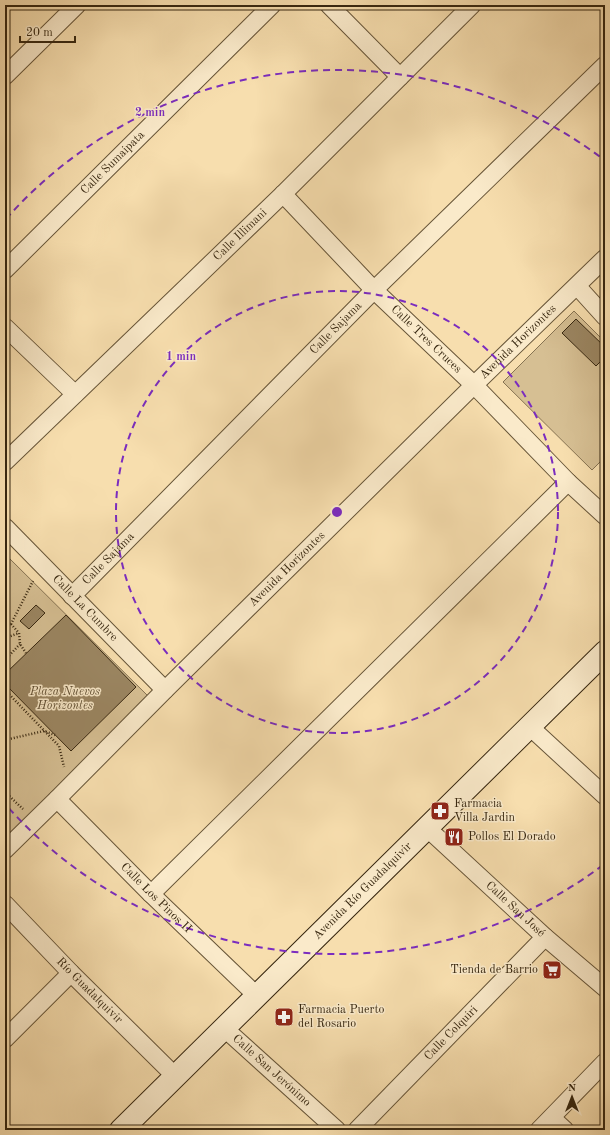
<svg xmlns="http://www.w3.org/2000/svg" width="610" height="1135" viewBox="0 0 610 1135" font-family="'Old Standard TT',serif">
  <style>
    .green { fill: #d6bf93; stroke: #867352 }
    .building { fill: #9b8662; stroke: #372710 }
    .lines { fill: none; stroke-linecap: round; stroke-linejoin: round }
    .street-casing { stroke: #675538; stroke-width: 19 }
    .secondary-casing { stroke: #372710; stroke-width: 24 }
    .path { stroke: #372710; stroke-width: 2.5; stroke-dasharray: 1 2; stroke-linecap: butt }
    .street { stroke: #faeaca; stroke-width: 17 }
    .secondary { stroke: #faeaca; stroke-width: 22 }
    .ring { fill: none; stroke: #7b2cbf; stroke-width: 2; stroke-dasharray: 7 5 }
    .labels { text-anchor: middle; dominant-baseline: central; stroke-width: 3; stroke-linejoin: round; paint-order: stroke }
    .street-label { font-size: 12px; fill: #372710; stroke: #faeaca }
    .park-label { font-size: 12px; font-style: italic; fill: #5f4d31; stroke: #faeaca }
    .poi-label { font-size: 12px; fill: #372710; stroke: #faeaca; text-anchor: start }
    .centre { fill: #7b2cbf; stroke: #faeaca; stroke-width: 2 }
    .ring-label { font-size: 12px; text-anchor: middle; font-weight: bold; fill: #7b2cbf; stroke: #faeaca; stroke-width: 3; stroke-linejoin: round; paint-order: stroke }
  </style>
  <rect width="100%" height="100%" fill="#f7deae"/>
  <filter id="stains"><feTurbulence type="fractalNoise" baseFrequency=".005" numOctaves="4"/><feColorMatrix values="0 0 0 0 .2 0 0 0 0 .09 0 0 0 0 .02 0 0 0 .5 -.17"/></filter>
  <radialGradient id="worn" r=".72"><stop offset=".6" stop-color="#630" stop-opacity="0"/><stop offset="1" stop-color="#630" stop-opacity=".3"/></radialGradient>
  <!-- green -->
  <g class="green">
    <polygon points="574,311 605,342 605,457 592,470 503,382"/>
    <polygon points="5,554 150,698 5,842"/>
  </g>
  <!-- building -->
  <g class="building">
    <polygon points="576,319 605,347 605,357 596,366 562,333"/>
    <polygon points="36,605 45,613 29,629 20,621"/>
    <polygon points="66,615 136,687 71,751 5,684 5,674"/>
  </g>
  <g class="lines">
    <defs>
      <g id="street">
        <polyline points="329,5 400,77"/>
        <polyline points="5,76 77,5"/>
        <path id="s1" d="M 283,194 L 374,290 L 474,385 L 568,482 L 605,516"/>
        <path id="s2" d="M 5,270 L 272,5"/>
        <polyline points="577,286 605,317"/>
        <polyline points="5,327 75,394"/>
        <path id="s3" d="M 5,462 L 283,194 L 472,5"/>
        <path id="s4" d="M 5,527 L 165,690"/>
        <path id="s5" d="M 72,596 L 374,290 L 605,65"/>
        <polyline points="529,726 605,796"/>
        <path id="s6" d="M 57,799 L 151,894 L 257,996"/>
        <path id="s7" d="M 427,828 L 545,937 L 605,988"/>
        <path id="s8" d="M 5,850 L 57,799 L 165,690 L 474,385 L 605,258"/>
        <polyline points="151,894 568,482"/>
        <path id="s9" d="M 5,904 L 71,973 L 175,1076"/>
        <path id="s10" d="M 224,1028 L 337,1130"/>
        <polyline points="5,1039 71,973"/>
        <polyline points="552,1118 565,1130"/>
        <path id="s11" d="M 357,1130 L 545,937"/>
        <polyline points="539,1130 605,1062"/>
      </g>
      <g id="secondary">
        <path id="s12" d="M 121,1130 L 605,652"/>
      </g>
    </defs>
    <!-- street casing -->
    <use href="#street" class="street-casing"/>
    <!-- secondary casing -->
    <use href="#secondary" class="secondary-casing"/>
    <!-- path -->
    <g class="path">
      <polyline points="11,624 19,633"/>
      <polyline points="5,626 11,624 33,581"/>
      <polyline points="5,638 19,633 20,644 26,653"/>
      <polyline points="5,660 20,644"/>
      <polyline points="5,690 59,746 64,767"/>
      <polyline points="5,740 44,731 55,735"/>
      <polyline points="5,792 23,809"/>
    </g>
    <!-- street -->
    <use href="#street" class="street"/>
    <!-- secondary -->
    <use href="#secondary" class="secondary"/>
  </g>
  <!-- distance rings -->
  <g class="ring">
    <circle cx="337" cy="512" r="221"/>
    <path d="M603 865A442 442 0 0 1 6 805M6 219A442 442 0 0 1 603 159"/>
  </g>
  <!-- icons -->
  <defs>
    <symbol id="pharmacy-square" viewBox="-11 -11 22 22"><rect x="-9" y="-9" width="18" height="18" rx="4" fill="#8f2418" stroke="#faeaca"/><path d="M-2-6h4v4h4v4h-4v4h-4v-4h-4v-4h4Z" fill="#fff"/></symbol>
    <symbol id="restaurant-square" viewBox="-11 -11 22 22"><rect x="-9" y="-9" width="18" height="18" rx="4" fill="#8f2418" stroke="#faeaca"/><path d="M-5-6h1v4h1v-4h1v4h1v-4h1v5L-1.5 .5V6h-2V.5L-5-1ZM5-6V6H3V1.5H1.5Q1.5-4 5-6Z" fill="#fff"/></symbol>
    <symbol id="supermarket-square" viewBox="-11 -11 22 22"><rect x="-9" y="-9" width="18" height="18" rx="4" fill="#8f2418" stroke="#faeaca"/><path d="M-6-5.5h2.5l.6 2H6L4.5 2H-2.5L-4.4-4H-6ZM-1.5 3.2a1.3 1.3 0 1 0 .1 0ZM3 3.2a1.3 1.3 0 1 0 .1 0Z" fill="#fff"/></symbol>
  </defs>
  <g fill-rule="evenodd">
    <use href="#pharmacy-square" x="429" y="800" width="22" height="22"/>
    <use href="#restaurant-square" x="443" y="826" width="22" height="22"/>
    <use href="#supermarket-square" x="541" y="959" width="22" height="22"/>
    <use href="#pharmacy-square" x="273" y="1006" width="22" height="22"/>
  </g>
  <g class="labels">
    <!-- street labels -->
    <g class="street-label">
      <text stroke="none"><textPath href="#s2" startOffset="152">Calle Sumaipata</textPath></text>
      <text stroke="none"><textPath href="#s3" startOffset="327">Calle Illimani</textPath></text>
      <text stroke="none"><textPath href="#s5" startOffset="376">Calle Sajama</textPath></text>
      <text stroke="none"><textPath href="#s1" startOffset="204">Calle Tres Cruces</textPath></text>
      <text stroke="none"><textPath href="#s8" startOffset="722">Avenida Horizontes</textPath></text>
      <text stroke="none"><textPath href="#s5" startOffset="52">Calle Sajama</textPath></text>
      <text stroke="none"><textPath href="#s8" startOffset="398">Avenida Horizontes</textPath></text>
      <text stroke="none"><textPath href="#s4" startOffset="114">Calle La Cumbre</textPath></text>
      <text stroke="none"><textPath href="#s12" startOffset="340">Avenida Río Guadalquivir</textPath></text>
      <text stroke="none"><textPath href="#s6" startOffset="140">Calle Los Pinos II</textPath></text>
      <text stroke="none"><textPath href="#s7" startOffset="120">Calle San José</textPath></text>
      <text stroke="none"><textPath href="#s9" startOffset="121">Río Guadalquivir</textPath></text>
      <text stroke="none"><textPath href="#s11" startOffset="135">Calle Colquiri</textPath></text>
      <text stroke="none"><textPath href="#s10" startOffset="64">Calle San Jerónimo</textPath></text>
    </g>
    <!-- park labels -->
    <g class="park-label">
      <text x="65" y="692">Plaza Nuevos<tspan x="65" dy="14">Horizontes</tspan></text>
    </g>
    <!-- poi labels -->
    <g class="poi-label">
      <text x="454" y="804">Farmacia<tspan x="454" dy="14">Villa Jardin</tspan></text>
      <text x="468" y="837">Pollos El Dorado</text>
      <text x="538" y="970" text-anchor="end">Tienda de Barrio</text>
      <text x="298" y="1010">Farmacia Puerto<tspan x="298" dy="14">del Rosario</tspan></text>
    </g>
  </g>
  <circle cx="337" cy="512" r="6" class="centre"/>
  <g class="ring-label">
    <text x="150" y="116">2 min</text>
    <text x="181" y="360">1 min</text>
  </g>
  <!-- margin -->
  <rect width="610" height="1135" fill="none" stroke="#f7deae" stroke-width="20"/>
  <rect x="6" y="6" width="598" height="1123" fill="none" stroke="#372710" stroke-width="2"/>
  <rect x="10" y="10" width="590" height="1115" fill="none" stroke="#372710"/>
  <!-- north arrow -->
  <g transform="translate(572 1097)" stroke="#faeaca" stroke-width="3" paint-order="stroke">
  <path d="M0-3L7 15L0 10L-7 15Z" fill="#372710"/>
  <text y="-6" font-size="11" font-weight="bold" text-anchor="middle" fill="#372710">N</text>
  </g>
  <!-- scale -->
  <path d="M20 36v6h55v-6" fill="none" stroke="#372710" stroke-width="2"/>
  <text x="26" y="36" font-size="12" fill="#372710" stroke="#faeaca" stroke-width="3" paint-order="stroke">20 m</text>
  <rect width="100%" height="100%" filter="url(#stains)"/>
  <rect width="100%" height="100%" fill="url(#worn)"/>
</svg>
